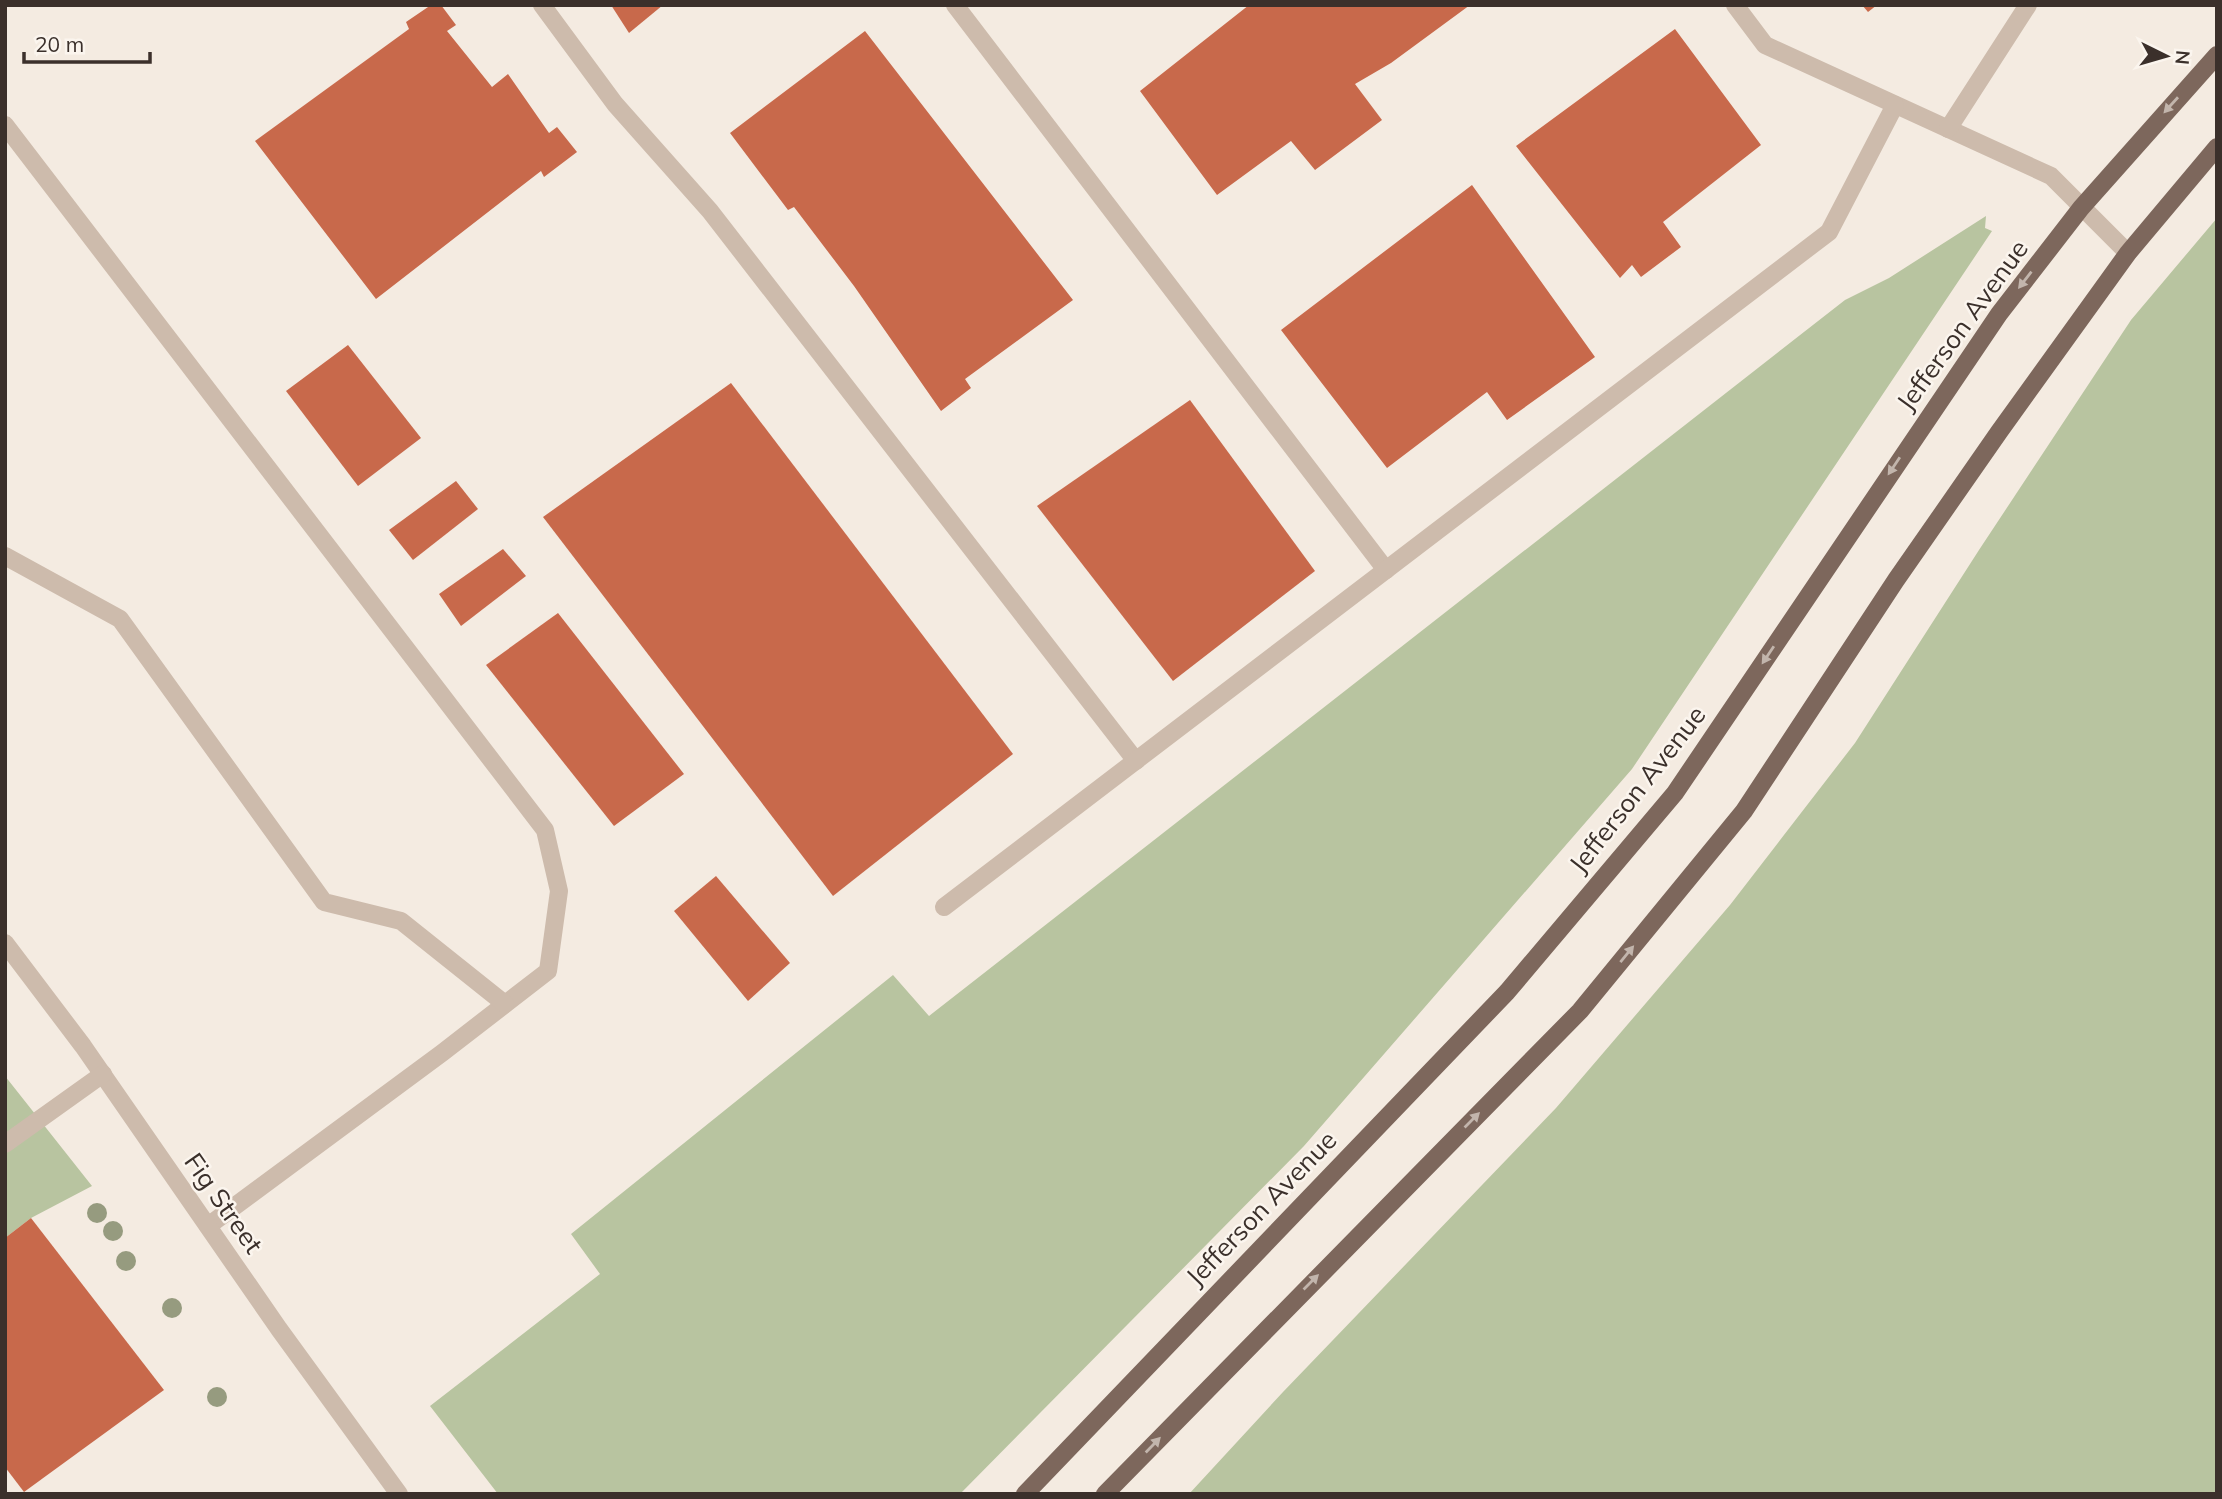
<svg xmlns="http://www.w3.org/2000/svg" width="2222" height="1499" viewBox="0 0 2222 1499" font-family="Mulish,sans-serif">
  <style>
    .green { fill: #b8c4a0 }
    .building { fill: #c8694b }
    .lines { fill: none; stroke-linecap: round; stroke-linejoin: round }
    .minor { stroke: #cdbbac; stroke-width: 18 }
    .major { stroke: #7d675c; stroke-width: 18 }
    .tree { fill: #969b7f }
    .oneway { fill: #c2b5ac }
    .labels { text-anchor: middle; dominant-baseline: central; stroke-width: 5; stroke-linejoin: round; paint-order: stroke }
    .street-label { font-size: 26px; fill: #3b302b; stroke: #fbf5ee }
  </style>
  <rect width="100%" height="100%" fill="#f4ebe1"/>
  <!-- green -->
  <g class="green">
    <polygon points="1986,216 1985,228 1992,231 1632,769 1304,1146 960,1494 498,1494 430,1406 600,1274 571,1234 893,975 929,1016 1845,300 1889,278"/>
    <polygon points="2217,218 2217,1494 1189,1494 1283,1392 1556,1108 1730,905 1855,743 1979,550 2131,320"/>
    <polygon points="5,1076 92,1186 31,1218 5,1238"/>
  </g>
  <!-- building -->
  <g class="building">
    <polygon points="431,5 441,5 456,25 447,31 492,87 508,74 549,133 557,127 577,152 544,177 541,171 376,299 255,141 409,29 406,22"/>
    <polygon points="611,5 663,5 629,33"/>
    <polygon points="1249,5 1470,5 1391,63 1355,84 1382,120 1315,170 1291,141 1217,195 1140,91"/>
    <polygon points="1862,5 1877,5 1868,12"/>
    <polygon points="1675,29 1761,145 1663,222 1681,247 1641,277 1632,265 1620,278 1516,146"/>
    <polygon points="865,31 1073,300 965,379 971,388 941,411 854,286 794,207 788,210 730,133"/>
    <polygon points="1472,185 1595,357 1507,420 1487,392 1387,468 1281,330"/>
    <polygon points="348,345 421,438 358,486 286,391"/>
    <polygon points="731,383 1013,754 833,896 543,517"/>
    <polygon points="1190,400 1315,571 1173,681 1037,506"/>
    <polygon points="456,481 478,509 413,560 389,530"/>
    <polygon points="503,549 526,576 461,626 439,594"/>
    <polygon points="558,613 684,774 614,826 486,665"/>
    <polygon points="716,876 790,963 748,1001 674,911"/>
    <polygon points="31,1218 164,1390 24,1492 5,1467 5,1238"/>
  </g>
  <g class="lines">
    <!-- minor -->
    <g class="minor">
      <polyline points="542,5 615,104 710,211 1136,761"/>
      <polyline points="955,5 1386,570"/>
      <polyline points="1735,5 1765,45 2051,176 2128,253"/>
      <polyline points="5,125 545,830 559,891 548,971 442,1053 208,1226"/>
      <polyline points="1948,129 2028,5"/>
      <polyline points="5,556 120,619 324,902 401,921 505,1004"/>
      <polyline points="944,907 1829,232 1895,105"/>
      <polyline points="5,943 83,1046 279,1329 399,1494"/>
      <polyline points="5,1144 103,1074"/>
    </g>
    <!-- major -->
    <g class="major">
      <polyline points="1025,1494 1507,992 1675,793 1999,314 2081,208 2217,55"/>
      <polyline points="1105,1494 1580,1011 1744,811 1896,580 1999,432 2128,253 2217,147"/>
    </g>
  </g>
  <!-- trees -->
  <g class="tree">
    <circle cx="97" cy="1213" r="10"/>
    <circle cx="113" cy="1231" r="10"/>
    <circle cx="126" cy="1261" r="10"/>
    <circle cx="172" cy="1308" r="10"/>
    <circle cx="217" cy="1397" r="10"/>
  </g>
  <!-- one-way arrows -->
  <defs><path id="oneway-solid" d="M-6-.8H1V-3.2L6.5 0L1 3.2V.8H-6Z" transform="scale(1.75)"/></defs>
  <g class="oneway">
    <use href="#oneway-solid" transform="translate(2171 105) rotate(132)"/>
    <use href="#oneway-solid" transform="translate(2025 280) rotate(128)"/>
    <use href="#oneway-solid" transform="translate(1894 466) rotate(124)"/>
    <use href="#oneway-solid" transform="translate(1768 655) rotate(124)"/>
    <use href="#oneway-solid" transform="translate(1627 954) rotate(-51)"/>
    <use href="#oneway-solid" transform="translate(1472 1120) rotate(-45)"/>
    <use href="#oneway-solid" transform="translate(1311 1282) rotate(-45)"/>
    <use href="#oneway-solid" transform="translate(1153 1445) rotate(-46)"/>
  </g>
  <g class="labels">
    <!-- street labels -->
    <g class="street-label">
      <text transform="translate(1962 325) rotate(-54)">Jefferson Avenue</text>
      <text transform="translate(1637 789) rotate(-52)">Jefferson Avenue</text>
      <text transform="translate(224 1203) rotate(55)">Fig Street</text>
      <text transform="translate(1261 1208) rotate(-46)">Jefferson Avenue</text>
    </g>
  </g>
  <!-- border -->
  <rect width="2222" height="1499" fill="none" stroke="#3b302b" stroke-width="14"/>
  <!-- north arrow -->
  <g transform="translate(2166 56) rotate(95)" stroke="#fbf5ee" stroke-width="5" paint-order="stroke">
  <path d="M0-5L12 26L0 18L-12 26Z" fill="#3b302b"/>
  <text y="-10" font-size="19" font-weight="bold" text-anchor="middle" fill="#3b302b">N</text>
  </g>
  <!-- scale -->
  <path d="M24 52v10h126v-10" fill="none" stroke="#3b302b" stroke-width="3.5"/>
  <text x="35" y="52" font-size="21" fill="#3b302b" stroke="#fbf5ee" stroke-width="5" paint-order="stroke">20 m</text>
</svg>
